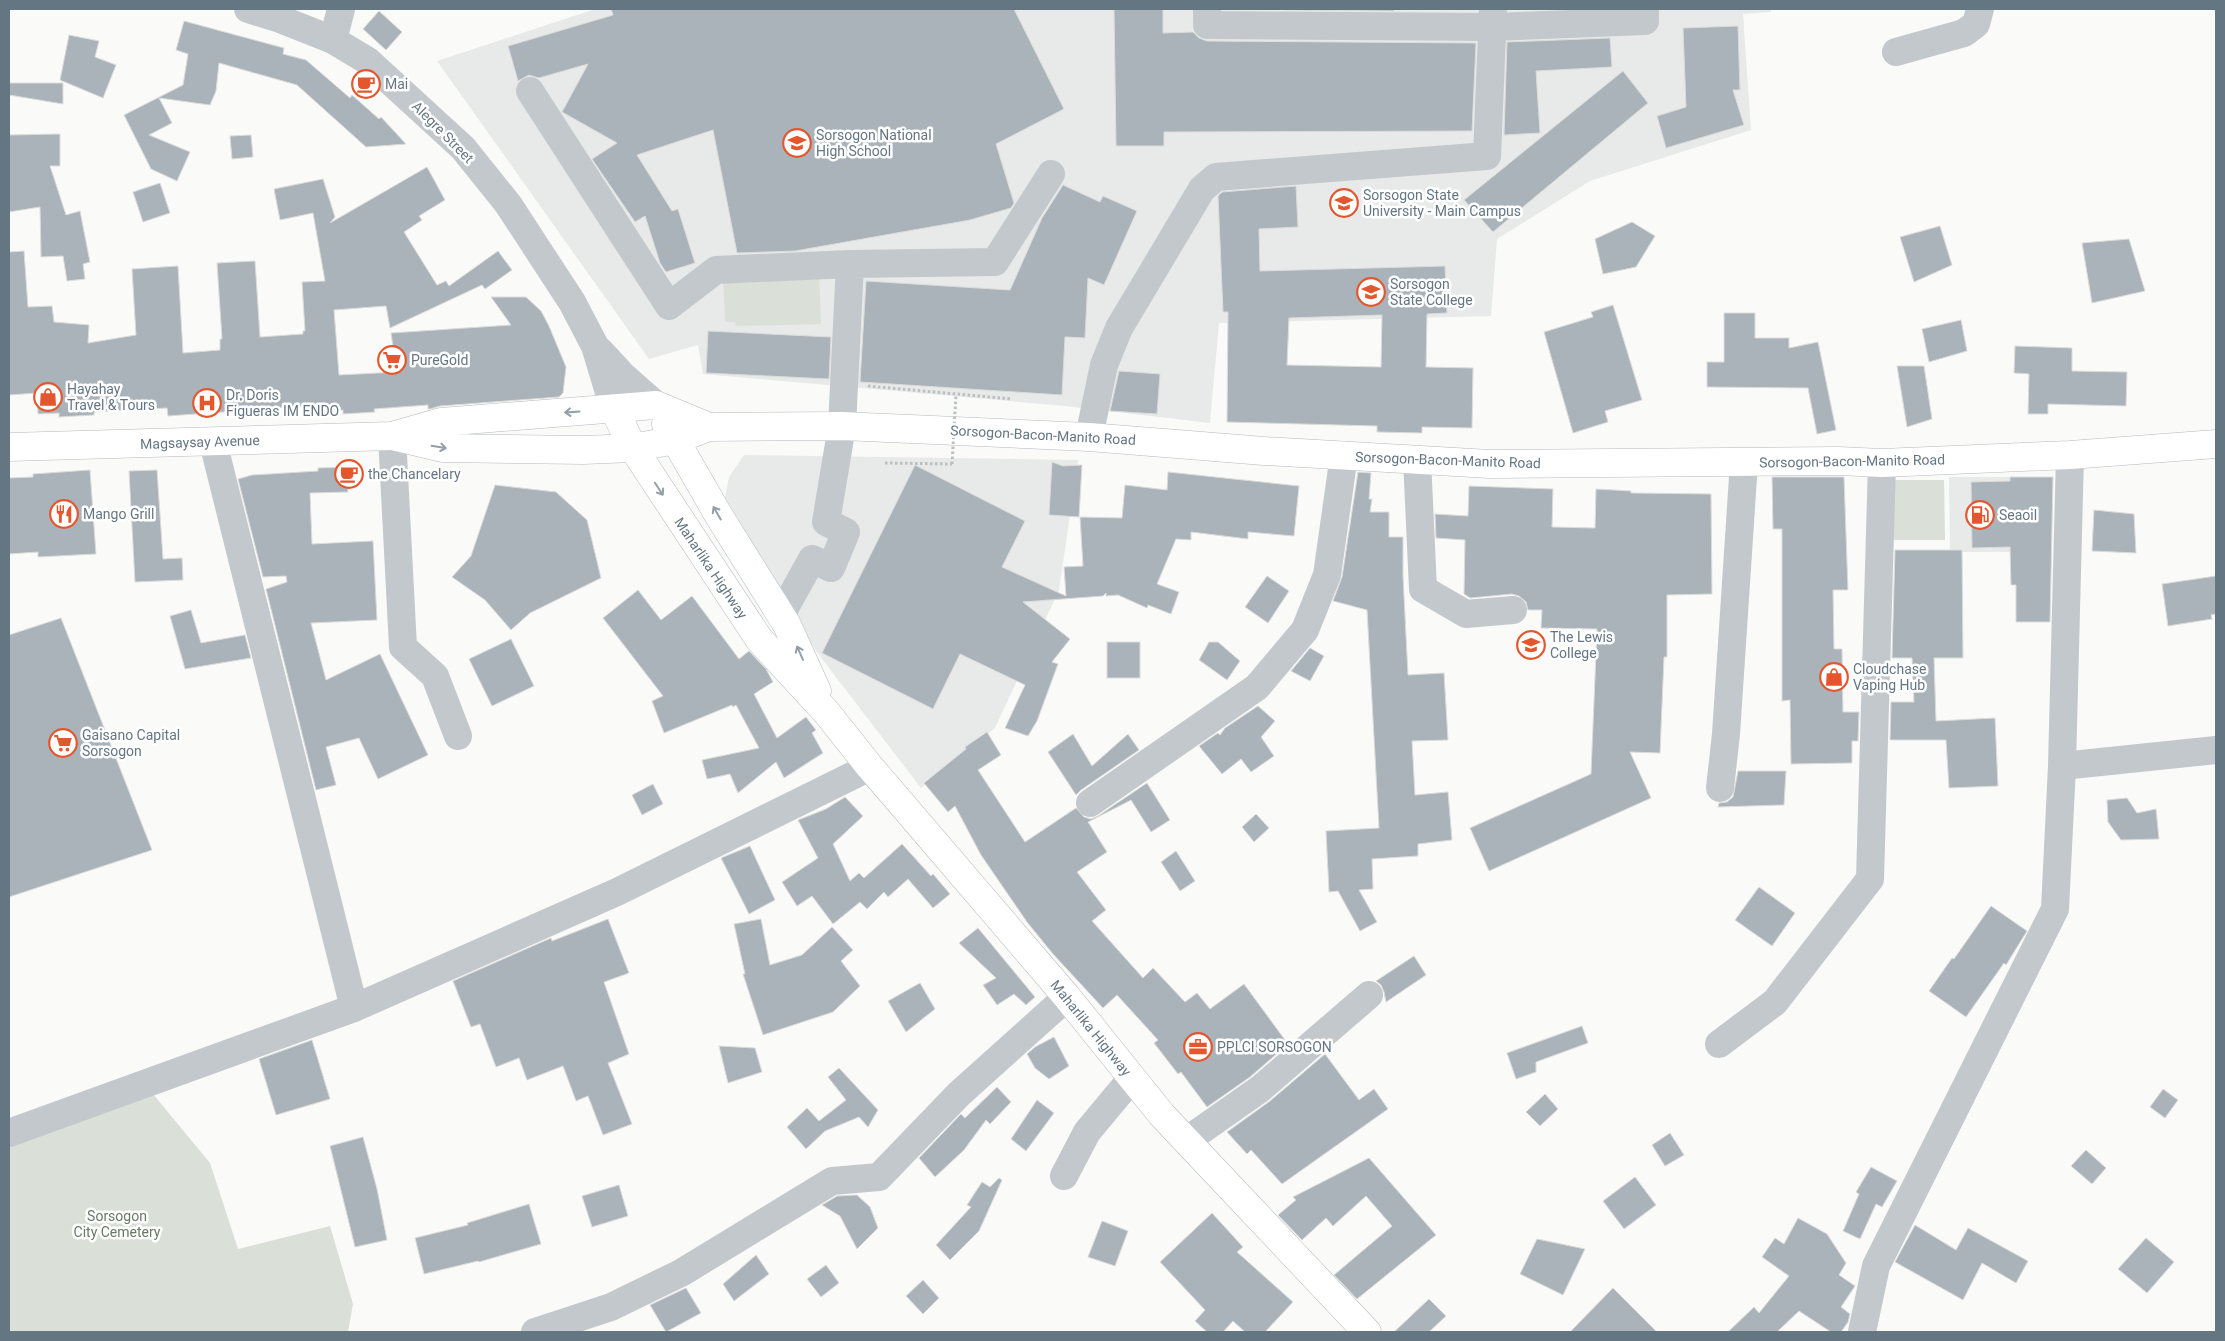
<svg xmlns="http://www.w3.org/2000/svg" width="2225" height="1341" viewBox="0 0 2225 1341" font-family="Roboto,sans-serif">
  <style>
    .built { fill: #e8e9e9 }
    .green { fill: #dadfd7 }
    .building { fill: #aab3b9; stroke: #dcdcda; fill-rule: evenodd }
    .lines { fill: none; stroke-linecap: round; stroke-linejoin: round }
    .major-casing { stroke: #b5babe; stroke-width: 29 }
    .path { stroke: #bbbfc2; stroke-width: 3; stroke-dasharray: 2.5 2.5; stroke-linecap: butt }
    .minor { stroke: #c3c8cc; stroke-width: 28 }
    .major { stroke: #fff; stroke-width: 28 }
    .path-bridge { stroke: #bbbfc2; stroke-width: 3; stroke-dasharray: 2.5 2.5; stroke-linecap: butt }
    .oneway { stroke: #939fa8 }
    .labels { text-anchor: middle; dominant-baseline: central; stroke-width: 5; stroke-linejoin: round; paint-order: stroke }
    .poi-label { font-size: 14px; fill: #657683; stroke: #fff; text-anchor: start }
    .street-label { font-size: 14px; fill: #657683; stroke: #fff }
    .park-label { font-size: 14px; fill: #687a64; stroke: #fff }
  </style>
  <rect width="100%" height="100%" fill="#fafaf8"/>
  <!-- built -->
  <g class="built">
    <polygon points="595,9 1771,9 1771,12 1743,14 1751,130 1590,181 1497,239 1491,316 1219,323 1210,423 1065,406 703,374 698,345 649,359 437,61"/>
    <polygon points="744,455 1078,460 1059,590 995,728 921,788 816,651 725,497 729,477"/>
    <polygon points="1949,477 2010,477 2010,552 1950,552"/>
  </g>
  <!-- green -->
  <g class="green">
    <polygon points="819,272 821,324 736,326 735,322 725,322 723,274"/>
    <polygon points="1887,480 1944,480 1945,540 1888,540"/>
    <polygon points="153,1094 210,1163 238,1249 330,1226 353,1304 348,1332 9,1332 9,1146"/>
  </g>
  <!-- building -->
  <g class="building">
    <polygon points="611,9 1014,9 1064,109 996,144 1014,203 1011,208 970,220 795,251 737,253 713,130 637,155 672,211 678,209 695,263 666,272 660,263 645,216 635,222 592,159 617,143 562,112 588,64 539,78 529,75 518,81 508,46 613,15"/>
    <polygon points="1114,9 1163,9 1163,33 1193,32 1199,38 1207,41 1476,43 1472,131 1164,132 1164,146 1116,146"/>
    <polygon points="1285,9 1394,9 1394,11 1285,10"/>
    <polygon points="379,11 402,32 386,50 363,29"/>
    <polygon points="184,21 284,48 283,54 306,60 350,98 352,95 379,119 381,117 406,144 366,147 297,85 219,63 216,91 210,105 159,98 172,123 149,135 190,152 177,181 151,169 124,115 183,85 188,54 176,50"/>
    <polygon points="1738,26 1740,90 1733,90 1744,125 1666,148 1657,116 1686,107 1683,28"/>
    <polygon points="69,35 99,41 95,57 116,65 103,98 60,80"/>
    <polygon points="1610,38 1612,67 1536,71 1540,133 1504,135 1507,42"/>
    <polygon points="1623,71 1648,103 1493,232 1464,200"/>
    <polygon points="9,83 63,83 63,104 9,95"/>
    <polygon points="60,134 60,166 50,166 66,215 80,211 90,262 83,264 85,279 67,281 63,256 41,257 40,207 9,212 9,135"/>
    <polygon points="251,135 253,157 232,159 230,136"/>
    <polygon points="427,167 445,200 419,216 422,220 404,232 437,285 446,281 449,286 498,251 512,270 485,289 482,285 390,328 386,306 334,310 339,375 397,372 391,333 511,325 491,297 526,297 541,311 549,326 566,367 563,393 559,397 440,406 430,409 428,409 428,405 374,409 375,412 343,414 343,410 308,412 307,406 168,416 167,408 94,412 94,415 59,417 59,413 38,414 37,393 9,395 9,252 24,251 28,307 52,306 54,322 89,325 88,343 136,335 132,269 178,266 183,353 220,350 220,339 222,339 217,263 255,261 260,337 303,334 303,331 305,331 302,282 325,281 313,213 280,220 274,189 323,179 335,217 330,223"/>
    <polygon points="160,183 170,213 143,222 133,192"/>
    <polygon points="1063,185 1100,202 1103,196 1137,211 1104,285 1088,278 1085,338 1065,337 1062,395 860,382 866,281 1010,290 1042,218"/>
    <path d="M 1296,186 L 1298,227 L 1259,229 L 1260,271 L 1445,266 L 1447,313 L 1427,314 L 1426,367 L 1473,368 L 1472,428 L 1422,427 L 1422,433 L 1377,432 L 1377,426 L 1227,422 L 1228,312 L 1223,312 L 1218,196 L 1222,192 ZM 1382,315 L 1381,367 L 1287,365 L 1289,318 Z"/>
    <polygon points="1632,222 1655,236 1636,267 1603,274 1595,239"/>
    <polygon points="1940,226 1952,265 1914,282 1900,237"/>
    <polygon points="2129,239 2145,291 2092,303 2082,243"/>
    <polygon points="1613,305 1642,400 1605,411 1608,422 1573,433 1544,332 1593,317 1591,312"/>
    <polygon points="1724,313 1755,313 1755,338 1789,338 1789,348 1818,342 1836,430 1817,434 1808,388 1707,387 1707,362 1724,362"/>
    <polygon points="1961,320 1967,351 1929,362 1922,329"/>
    <polygon points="708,331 831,337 829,379 706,373"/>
    <polygon points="2015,346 2072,348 2072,371 2127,372 2126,406 2048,404 2048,414 2028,414 2029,374 2014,373"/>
    <polygon points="1897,366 1924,366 1932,419 1907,427"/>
    <polygon points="1119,371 1160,374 1157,414 1110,411"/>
    <polygon points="1052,462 1063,466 1082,465 1079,517 1049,515"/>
    <polygon points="915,465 1025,521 1002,567 1066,596 1064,567 1083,566 1080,517 1122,518 1125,485 1167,490 1168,472 1299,486 1294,536 1248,532 1248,539 1191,532 1191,540 1176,539 1157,584 1179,592 1171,614 1148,605 1147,608 1118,595 1106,596 1106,593 1103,596 1023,602 1070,639 1052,662 1058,664 1037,721 1028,736 1005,728 1025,685 960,654 933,709 822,653"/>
    <polygon points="347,467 348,492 310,493 312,544 373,541 377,620 311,623 326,680 380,654 428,755 378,779 359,738 326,747 336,785 316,790 266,589 287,582 286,576 263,577 238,479 252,475 318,471 318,468"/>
    <polygon points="90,470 96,554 38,557 38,552 9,554 9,478 33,477 33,474"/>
    <polygon points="157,470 163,559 182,558 183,580 135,582 129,471"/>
    <polygon points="1358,472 1371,473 1369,499 1372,499 1370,512 1389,512 1389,537 1403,537 1403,576 1408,675 1444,673 1448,740 1412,741 1415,795 1448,792 1452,840 1418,844 1418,856 1372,859 1373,889 1359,890 1377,922 1360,931 1338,891 1329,892 1326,831 1379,828 1367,610 1333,601 1342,577"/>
    <polygon points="1772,477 1844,477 1848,590 1833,590 1834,649 1842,649 1843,712 1859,712 1858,741 1852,741 1852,763 1791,764 1790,700 1782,701 1782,529 1773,529"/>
    <polygon points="2010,477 2053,477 2050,622 2016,622 2016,585 2011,585 2010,547 1972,548 1971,482 2010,481"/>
    <polygon points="495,485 556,492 587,520 601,578 530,613 511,630 485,600 452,577 471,556"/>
    <polygon points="1469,486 1553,489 1552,527 1595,528 1596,489 1631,491 1631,493 1711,494 1712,594 1667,595 1667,657 1664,657 1660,753 1630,752 1651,798 1489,871 1470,828 1591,774 1597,629 1541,628 1542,610 1528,610 1526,602 1519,596 1512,594 1470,598 1464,594 1465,540 1436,538 1435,514 1468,516"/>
    <polygon points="2094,510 2134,514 2136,553 2092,551"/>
    <polygon points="1895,550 1962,550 1963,658 1934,658 1936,721 1995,718 1998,786 1949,788 1946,740 1890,740 1891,702 1914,702 1912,658 1892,658"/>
    <polygon points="1267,576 1289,591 1268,623 1245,607"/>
    <polygon points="2216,576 2216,614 2211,615 2212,619 2168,626 2162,584"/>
    <polygon points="638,590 661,620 692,596 739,659 749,651 766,669 773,682 754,694 777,738 806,717 816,730 812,733 823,753 784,778 776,762 738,793 730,774 707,779 702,760 759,748 736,705 733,707 732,705 664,733 652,701 663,696 603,618"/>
    <polygon points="191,610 201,643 245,635 251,658 185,669 170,616"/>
    <polygon points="61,618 152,850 9,897 9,635"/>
    <polygon points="511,639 534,686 492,706 469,659"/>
    <rect x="1107" y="642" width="33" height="36"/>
    <polygon points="1209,642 1218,642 1240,661 1227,680 1199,660"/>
    <polygon points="1310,648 1324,656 1310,681 1291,671"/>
    <polygon points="1258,706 1275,721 1261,737 1274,756 1251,772 1241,759 1222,774 1199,746 1218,733 1220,735 1225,728"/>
    <polygon points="987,732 1001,755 978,770 1025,842 1076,808 1084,817 1091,819 1098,816 1147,783 1170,820 1151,832 1131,800 1088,822 1107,852 1077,872 1106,910 1092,921 1143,978 1153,968 1185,1002 1197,993 1210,1009 1244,984 1288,1044 1250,1077 1207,1107 1181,1072 1178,1074 1154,1043 1158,1040 1117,995 1103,1008 1053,954 1027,922 981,855 955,806 948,812 924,783 966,749 965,747"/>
    <polygon points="1073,734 1092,766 1128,734 1139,750 1081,790 1076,795 1048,752"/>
    <polygon points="1738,771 1786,771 1784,805 1718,807 1719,803 1727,802 1733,797"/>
    <polygon points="653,784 663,804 642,815 632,795"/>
    <polygon points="845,797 863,816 833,844 850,881 859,873 864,878 902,844 931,876 933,874 950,894 933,908 908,879 888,897 884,892 867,909 860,902 833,924 812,896 797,906 782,882 818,858 798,820 826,809"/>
    <polygon points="2127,798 2137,813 2156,809 2159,839 2121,840 2108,822 2107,800"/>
    <polygon points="1256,814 1269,828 1254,842 1242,827"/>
    <polygon points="750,846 775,900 749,914 721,858"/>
    <polygon points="1176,851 1195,881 1180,891 1161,862"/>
    <polygon points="1759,887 1795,913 1772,946 1735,920"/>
    <polygon points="1991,906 2027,931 2006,965 2004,963 1966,1017 1929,991 1952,958 1954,959"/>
    <polygon points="608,919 629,973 604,982 629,1054 608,1063 632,1124 603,1135 588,1096 576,1101 563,1066 527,1080 519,1058 496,1067 480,1024 471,1027 453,981 551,938 552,941"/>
    <polygon points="761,919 770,965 802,955 832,927 853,950 841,961 860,986 833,1012 763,1035 743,974 745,974 734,924"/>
    <polygon points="978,928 1035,997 1026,1005 1014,994 997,1005 983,985 996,978 959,943"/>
    <polygon points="1414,956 1426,975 1386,1002 1384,992 1381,985 1376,981"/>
    <polygon points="920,983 935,1009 906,1032 888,1001"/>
    <polygon points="1582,1026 1588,1043 1536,1062 1536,1072 1516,1079 1507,1053"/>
    <polygon points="1054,1037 1069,1066 1049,1079 1035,1068 1027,1054 1035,1047"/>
    <polygon points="312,1040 330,1099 276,1115 259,1059"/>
    <polygon points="719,1046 755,1048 762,1072 728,1083"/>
    <polygon points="1325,1054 1359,1100 1374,1089 1388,1109 1282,1184 1251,1150 1247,1154 1227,1132 1270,1101"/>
    <polygon points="839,1068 878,1110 868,1127 859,1117 825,1131 806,1149 787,1127 807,1108 819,1121 846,1100 828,1077"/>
    <polygon points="997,1087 1011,1102 990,1124 986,1120 964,1150 935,1177 919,1158 961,1114 965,1118"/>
    <polygon points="2163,1089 2178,1100 2165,1118 2150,1107"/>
    <polygon points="1545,1094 1558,1109 1540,1126 1526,1112"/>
    <polygon points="1037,1100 1054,1113 1026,1151 1011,1139"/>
    <polygon points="1670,1133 1684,1155 1665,1166 1652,1145"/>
    <polygon points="363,1137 377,1189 387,1240 355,1247 330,1146"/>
    <polygon points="2086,1150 2106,1168 2092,1184 2071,1166"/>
    <polygon points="1369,1158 1436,1235 1357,1299 1334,1275 1392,1226 1366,1196 1333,1226 1326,1218 1302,1240 1278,1215 1296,1200 1293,1197"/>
    <polygon points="1871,1167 1897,1181 1882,1207 1876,1204 1860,1239 1843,1231 1859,1194 1856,1192"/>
    <polygon points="1635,1177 1656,1205 1624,1229 1603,1201"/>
    <polygon points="999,1178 1002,1180 979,1231 950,1260 936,1245 971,1207 967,1205 982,1182 990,1187"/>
    <polygon points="619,1185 628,1216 592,1227 582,1196"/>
    <polygon points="857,1195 870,1207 878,1228 857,1249 840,1216 822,1205 837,1196"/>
    <polygon points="529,1204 541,1244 479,1262 478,1261 424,1274 415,1238 468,1225 467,1223"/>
    <polygon points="1212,1213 1243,1247 1237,1252 1293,1302 1265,1332 1245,1332 1233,1321 1223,1332 1207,1332 1195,1321 1205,1310 1160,1262"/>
    <polygon points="1798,1218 1827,1234 1846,1263 1839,1275 1855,1286 1841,1307 1850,1314 1848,1322 1841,1332 1831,1332 1799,1311 1777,1332 1728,1332 1754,1307 1759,1313 1789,1276 1762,1257 1775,1238 1784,1244"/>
    <polygon points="1102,1221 1128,1231 1115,1266 1088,1257"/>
    <polygon points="1915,1225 1956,1250 1968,1228 2028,1261 2016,1283 1982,1263 1963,1300 1895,1262"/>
    <polygon points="2146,1238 2174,1262 2147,1293 2118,1269"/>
    <polygon points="1537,1239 1585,1249 1563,1295 1520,1274"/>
    <polygon points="756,1255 769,1274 734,1301 723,1284"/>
    <polygon points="826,1265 839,1283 821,1297 807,1279"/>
    <polygon points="923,1280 939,1298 923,1314 906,1296"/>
    <polygon points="686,1288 701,1313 666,1332 650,1305"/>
    <polygon points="1613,1288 1657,1332 1570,1332"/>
    <polygon points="1429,1299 1446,1316 1429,1332 1394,1332"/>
  </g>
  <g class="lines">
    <defs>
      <g id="major">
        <polyline points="614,409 633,448 759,639 827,713 870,767 1067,997 1162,1115 1367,1332"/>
        <polyline points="666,424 719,516 787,625 817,691"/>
        <polyline points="392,436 442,448 583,450 633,448 675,440 709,427 842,426 1089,437 1264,451 1490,464 1838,461 1882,463 2070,455 2216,444"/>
        <polyline points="9,447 392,436 441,422 656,405 709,427"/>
      </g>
    </defs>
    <!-- major casing -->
    <use href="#major" class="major-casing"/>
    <!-- path -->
    <g class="path">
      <polyline points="868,386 1012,399"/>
      <polyline points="885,463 952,464"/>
    </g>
    <!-- minor -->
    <g class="minor">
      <polyline points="248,9 280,19 333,40 368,61 463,148 508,204 572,302 595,346 614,409"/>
      <polyline points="1207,9 1207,25 1493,27 1645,21 1645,9"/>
      <polyline points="333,40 341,9"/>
      <polyline points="1896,52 1964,33 1976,24 1980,9"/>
      <polyline points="530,91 669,306 716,270 850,264"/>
      <polyline points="600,351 622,375 656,405"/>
      <polyline points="392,436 403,647 435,676 458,736"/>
      <polyline points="1089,437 1104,365 1119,328 1202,189 1216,177 1487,156 1493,9"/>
      <polyline points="213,442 354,1008"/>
      <polyline points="1417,459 1423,589 1466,614 1513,610"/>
      <polyline points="781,615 812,559 831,568 846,532 826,522 842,426 850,264 995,262 1051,174"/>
      <polyline points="2062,766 2216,750"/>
      <polyline points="1720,788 1726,734 1744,462"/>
      <polyline points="1090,803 1257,687 1305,630 1327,575 1344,455"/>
      <polyline points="1719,1044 1775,1002 1870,879 1882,463"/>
      <polyline points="9,1133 354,1008 617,892 870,767"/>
      <polyline points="1186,1141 1260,1089 1369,995"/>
      <polyline points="1064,1176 1087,1132 1132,1078"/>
      <polyline points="535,1332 611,1307 681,1273 832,1181 879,1177 959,1094 1067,997"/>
      <polyline points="1862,1332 1876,1266 2055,909 2062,766 2070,455"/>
    </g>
    <!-- major -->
    <use href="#major" class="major"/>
    <!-- path-bridge -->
    <polyline class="path-bridge" points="952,464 956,395"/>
  </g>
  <!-- one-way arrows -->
  <defs><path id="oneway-shaft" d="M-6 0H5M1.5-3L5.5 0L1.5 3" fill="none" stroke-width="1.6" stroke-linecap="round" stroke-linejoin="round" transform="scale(1.25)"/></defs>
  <g class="oneway">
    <use href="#oneway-shaft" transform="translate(572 412) rotate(176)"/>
    <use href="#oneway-shaft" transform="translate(439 447) rotate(9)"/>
    <use href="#oneway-shaft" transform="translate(659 489) rotate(57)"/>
    <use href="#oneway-shaft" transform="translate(717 513) rotate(-120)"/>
    <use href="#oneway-shaft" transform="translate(800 653) rotate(-114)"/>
  </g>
  <!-- icons -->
  <defs>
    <symbol id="cafe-ring" viewBox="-11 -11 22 22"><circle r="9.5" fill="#fff" stroke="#e4572e" stroke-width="1.5"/><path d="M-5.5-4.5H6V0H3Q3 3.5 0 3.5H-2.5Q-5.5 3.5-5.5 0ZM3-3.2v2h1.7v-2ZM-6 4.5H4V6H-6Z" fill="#e4572e"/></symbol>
    <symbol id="school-ring" viewBox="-11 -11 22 22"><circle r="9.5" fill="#fff" stroke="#e4572e" stroke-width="1.5"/><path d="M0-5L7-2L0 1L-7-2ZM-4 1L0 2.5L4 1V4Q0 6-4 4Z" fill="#e4572e"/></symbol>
    <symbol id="university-ring" viewBox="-11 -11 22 22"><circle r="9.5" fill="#fff" stroke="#e4572e" stroke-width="1.5"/><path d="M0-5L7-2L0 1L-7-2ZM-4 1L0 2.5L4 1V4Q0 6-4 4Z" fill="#e4572e"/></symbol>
    <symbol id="supermarket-ring" viewBox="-11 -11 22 22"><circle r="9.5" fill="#fff" stroke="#e4572e" stroke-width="1.5"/><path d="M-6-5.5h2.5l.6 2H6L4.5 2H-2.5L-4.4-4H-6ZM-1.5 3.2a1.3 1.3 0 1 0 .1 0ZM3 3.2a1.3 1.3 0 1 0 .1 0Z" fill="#e4572e"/></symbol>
    <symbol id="shop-ring" viewBox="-11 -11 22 22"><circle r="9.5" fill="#fff" stroke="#e4572e" stroke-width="1.5"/><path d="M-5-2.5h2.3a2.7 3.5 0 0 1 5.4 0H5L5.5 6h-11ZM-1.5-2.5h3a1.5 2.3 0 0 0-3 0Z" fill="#e4572e"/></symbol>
    <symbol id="hospital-ring" viewBox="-11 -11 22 22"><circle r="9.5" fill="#fff" stroke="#e4572e" stroke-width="1.5"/><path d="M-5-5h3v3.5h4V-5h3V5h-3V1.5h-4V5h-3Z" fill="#e4572e"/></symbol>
    <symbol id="restaurant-ring" viewBox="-11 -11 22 22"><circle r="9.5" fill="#fff" stroke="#e4572e" stroke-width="1.5"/><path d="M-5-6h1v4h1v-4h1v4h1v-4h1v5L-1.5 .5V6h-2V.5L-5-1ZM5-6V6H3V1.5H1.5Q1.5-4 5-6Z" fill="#e4572e"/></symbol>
    <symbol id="fuel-ring" viewBox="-11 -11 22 22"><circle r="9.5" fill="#fff" stroke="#e4572e" stroke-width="1.5"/><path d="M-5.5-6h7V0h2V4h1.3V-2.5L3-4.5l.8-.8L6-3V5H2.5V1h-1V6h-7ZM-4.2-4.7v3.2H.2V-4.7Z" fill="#e4572e"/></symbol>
    <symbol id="office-ring" viewBox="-11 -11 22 22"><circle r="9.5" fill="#fff" stroke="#e4572e" stroke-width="1.5"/><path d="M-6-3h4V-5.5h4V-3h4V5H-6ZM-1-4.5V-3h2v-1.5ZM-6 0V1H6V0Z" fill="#e4572e"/></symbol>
  </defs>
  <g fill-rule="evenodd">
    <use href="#cafe-ring" x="350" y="68" width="32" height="32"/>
    <use href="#school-ring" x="781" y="127" width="32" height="32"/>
    <use href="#university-ring" x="1328" y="187" width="32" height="32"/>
    <use href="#university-ring" x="1355" y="276" width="32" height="32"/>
    <use href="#supermarket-ring" x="376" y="344" width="32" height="32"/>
    <use href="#shop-ring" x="32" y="381" width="32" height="32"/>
    <use href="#hospital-ring" x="191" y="387" width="32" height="32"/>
    <use href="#cafe-ring" x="333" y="458" width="32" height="32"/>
    <use href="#restaurant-ring" x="48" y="498" width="32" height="32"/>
    <use href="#fuel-ring" x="1964" y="499" width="32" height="32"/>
    <use href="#university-ring" x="1515" y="629" width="32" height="32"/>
    <use href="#shop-ring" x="1818" y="661" width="32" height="32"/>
    <use href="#supermarket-ring" x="47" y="727" width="32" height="32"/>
    <use href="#office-ring" x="1182" y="1031" width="32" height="32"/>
  </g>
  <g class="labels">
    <!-- poi labels -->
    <g class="poi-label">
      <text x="385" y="84">Mai</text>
      <text x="816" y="135">Sorsogon National<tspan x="816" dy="16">High School</tspan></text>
      <text x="1363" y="195">Sorsogon State<tspan x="1363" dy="16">University - Main Campus</tspan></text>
      <text x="1390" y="284">Sorsogon<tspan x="1390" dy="16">State College</tspan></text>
      <text x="411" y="360">PureGold</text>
      <text x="67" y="389">Hayahay<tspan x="67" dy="16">Travel &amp; Tours</tspan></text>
      <text x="226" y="395">Dr. Doris<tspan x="226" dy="16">Figueras IM ENDO</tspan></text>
      <text x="368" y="474">the Chancelary</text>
      <text x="83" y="514">Mango Grill</text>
      <text x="1999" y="515">Seaoil</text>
      <text x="1550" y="637">The Lewis<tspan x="1550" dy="16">College</tspan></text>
      <text x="1853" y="669">Cloudchase<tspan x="1853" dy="16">Vaping Hub</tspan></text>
      <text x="82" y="735">Gaisano Capital<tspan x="82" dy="16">Sorsogon</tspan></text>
      <text x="1217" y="1047">PPLCI SORSOGON</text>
    </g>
    <!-- street labels -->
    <g class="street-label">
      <text transform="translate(443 132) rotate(45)">Alegre Street</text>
      <text transform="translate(1043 435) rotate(3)">Sorsogon-Bacon-Manito Road</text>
      <text transform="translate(200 442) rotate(-2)">Magsaysay Avenue</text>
      <text transform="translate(1448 460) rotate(2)">Sorsogon-Bacon-Manito Road</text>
      <text transform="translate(1852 461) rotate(-1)">Sorsogon-Bacon-Manito Road</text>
      <text transform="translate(711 568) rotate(56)">Maharlika Highway</text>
      <text transform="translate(1091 1028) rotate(51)">Maharlika Highway</text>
    </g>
    <!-- park labels -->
    <g class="park-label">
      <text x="117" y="1216">Sorsogon<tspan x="117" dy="16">City Cemetery</tspan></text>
    </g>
  </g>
  <!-- border -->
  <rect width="2225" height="1341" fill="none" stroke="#657683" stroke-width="20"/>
</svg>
